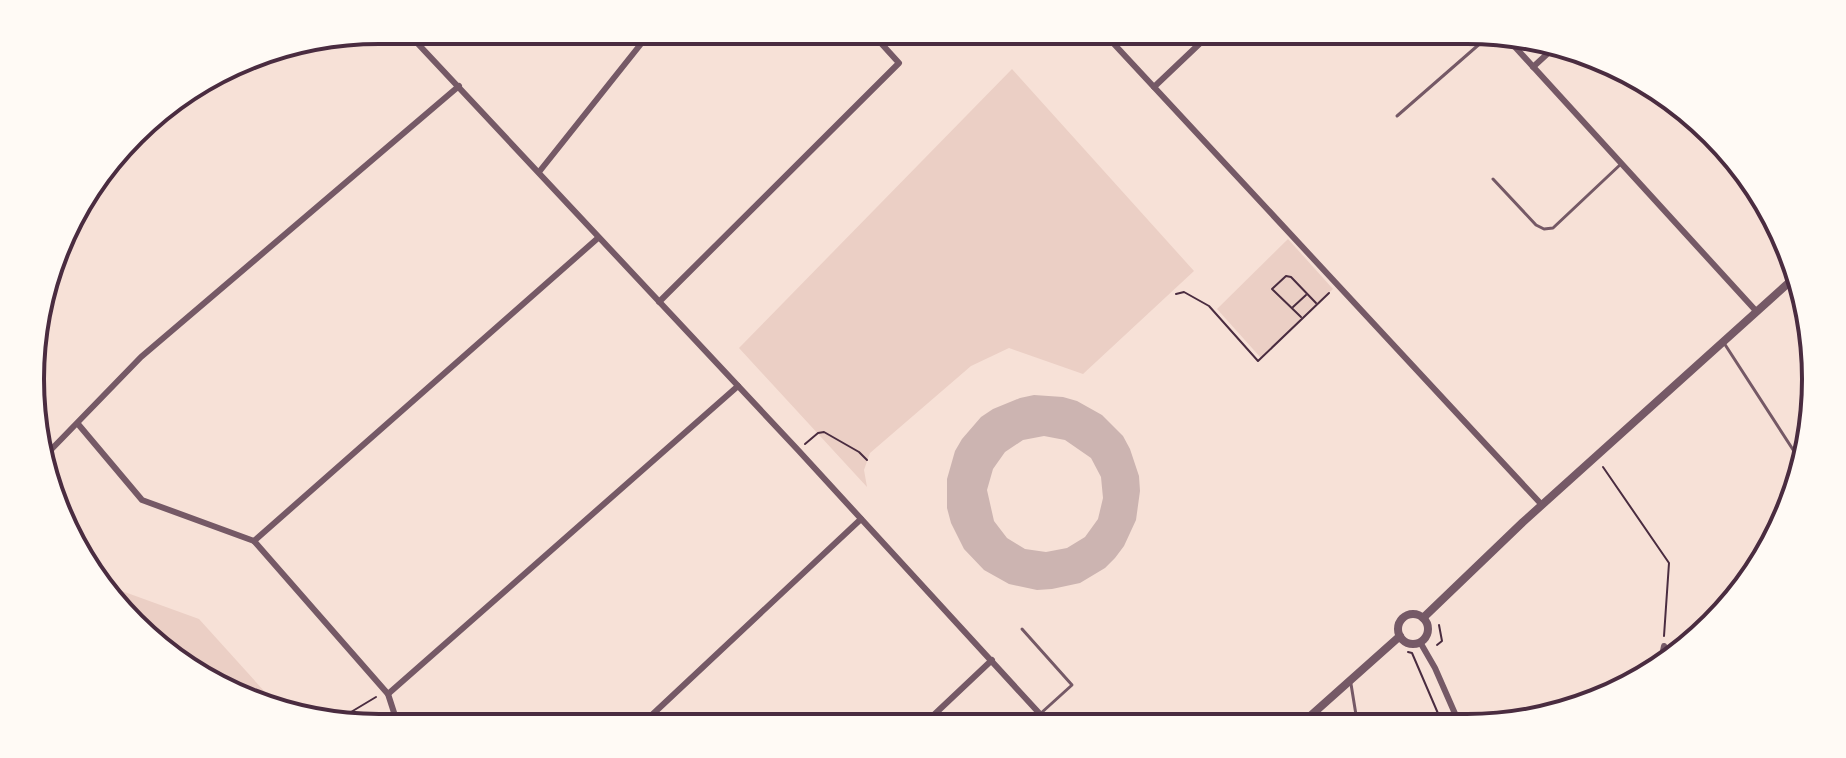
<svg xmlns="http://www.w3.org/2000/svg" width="1846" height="758" viewBox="0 0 1846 758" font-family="'Alegreya Sans',sans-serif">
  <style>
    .green { fill: #ebcfc5 }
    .building { fill: #ccb4b1; fill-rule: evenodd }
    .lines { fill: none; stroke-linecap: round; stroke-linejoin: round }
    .path { stroke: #4a2c40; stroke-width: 2 }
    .service { stroke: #755966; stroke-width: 3 }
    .minor { stroke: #755966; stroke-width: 6 }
    .tertiary { stroke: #755966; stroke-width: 8 }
    .rim { fill: none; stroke: #4a2c40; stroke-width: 4 }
  </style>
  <rect width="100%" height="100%" fill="#f7e1d7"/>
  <!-- green -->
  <g class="green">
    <polygon points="1012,69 1194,271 1083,374 1009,348 971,366 870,453 864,470 867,487 739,348"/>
    <polygon points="1288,239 1333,289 1261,358 1217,309"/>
    <polygon points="97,582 199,619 283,712 267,710 166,656"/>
  </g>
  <!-- building -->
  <path class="building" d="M 1034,395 L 1063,397 L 1077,401 L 1102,415 L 1123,436 L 1130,449 L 1139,476 L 1140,491 L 1136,520 L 1124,546 L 1115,558 L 1105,568 L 1080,583 L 1052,589 L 1037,590 L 1009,584 L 984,570 L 964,549 L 951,523 L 947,508 L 947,479 L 955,451 L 962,439 L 981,417 L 993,409 L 1020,398 ZM 1044,436 L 1065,440 L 1091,458 L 1101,477 L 1103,498 L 1098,519 L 1085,537 L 1067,548 L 1046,552 L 1025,549 L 1007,538 L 994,521 L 987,490 L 993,469 L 1005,452 L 1023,440 Z"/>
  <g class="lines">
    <!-- path -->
    <g class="path">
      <polyline points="1176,294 1184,292 1209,306 1258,361 1329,293"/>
      <polyline points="1293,307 1306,295"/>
      <polyline points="1301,317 1272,289 1286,276 1291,277 1316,303"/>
      <polyline points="805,444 818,433 824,432 859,452 867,460"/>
      <polyline points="1603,467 1669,563 1664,636"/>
      <polyline points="1437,645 1442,641 1439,625"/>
      <polyline points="1408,652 1412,653 1443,725"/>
      <polyline points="336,721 376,697"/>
    </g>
    <!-- service -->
    <g class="service">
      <polyline points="1397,116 1491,34"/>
      <polyline points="1493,179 1536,225 1544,229 1553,228 1622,163"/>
      <polyline points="1724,343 1801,462"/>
      <polyline points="1022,629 1072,685 1040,714"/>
      <polyline points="1351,684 1357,721 1352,725"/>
    </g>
    <!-- minor -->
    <g class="minor">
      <polyline points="405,30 798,450 1051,726"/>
      <polyline points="1101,30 1542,505"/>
      <polyline points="1505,36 1757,312"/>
      <polyline points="1533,67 1557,45"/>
      <polyline points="1154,87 1214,30"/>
      <polyline points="539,172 652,30"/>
      <polyline points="659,302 899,63 869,30"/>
      <polyline points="78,424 142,500 254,541 388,694 399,728"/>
      <polyline points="42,459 141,357 459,86"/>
      <polyline points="254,541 598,238"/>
      <polyline points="1420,642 1435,668 1460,725"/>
      <polyline points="1660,665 1664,646"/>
      <polyline points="388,694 738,386"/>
      <polyline points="639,727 861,519"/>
      <polyline points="921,727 992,660"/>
    </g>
    <!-- tertiary -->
    <g class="tertiary">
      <circle cx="1413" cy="629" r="15"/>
      <polyline points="1423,618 1523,522 1794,278"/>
      <polyline points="1299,726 1400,636"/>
    </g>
  </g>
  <!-- crop -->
  <path d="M0 0H1846V758H0ZM379 44H1467A335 335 0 0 1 1802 379V379A335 335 0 0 1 1467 714H379A335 335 0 0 1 44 379V379A335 335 0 0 1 379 44Z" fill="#fffaf5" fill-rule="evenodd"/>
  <path class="rim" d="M379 44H1467A335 335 0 0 1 1802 379V379A335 335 0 0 1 1467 714H379A335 335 0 0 1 44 379V379A335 335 0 0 1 379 44Z"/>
</svg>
